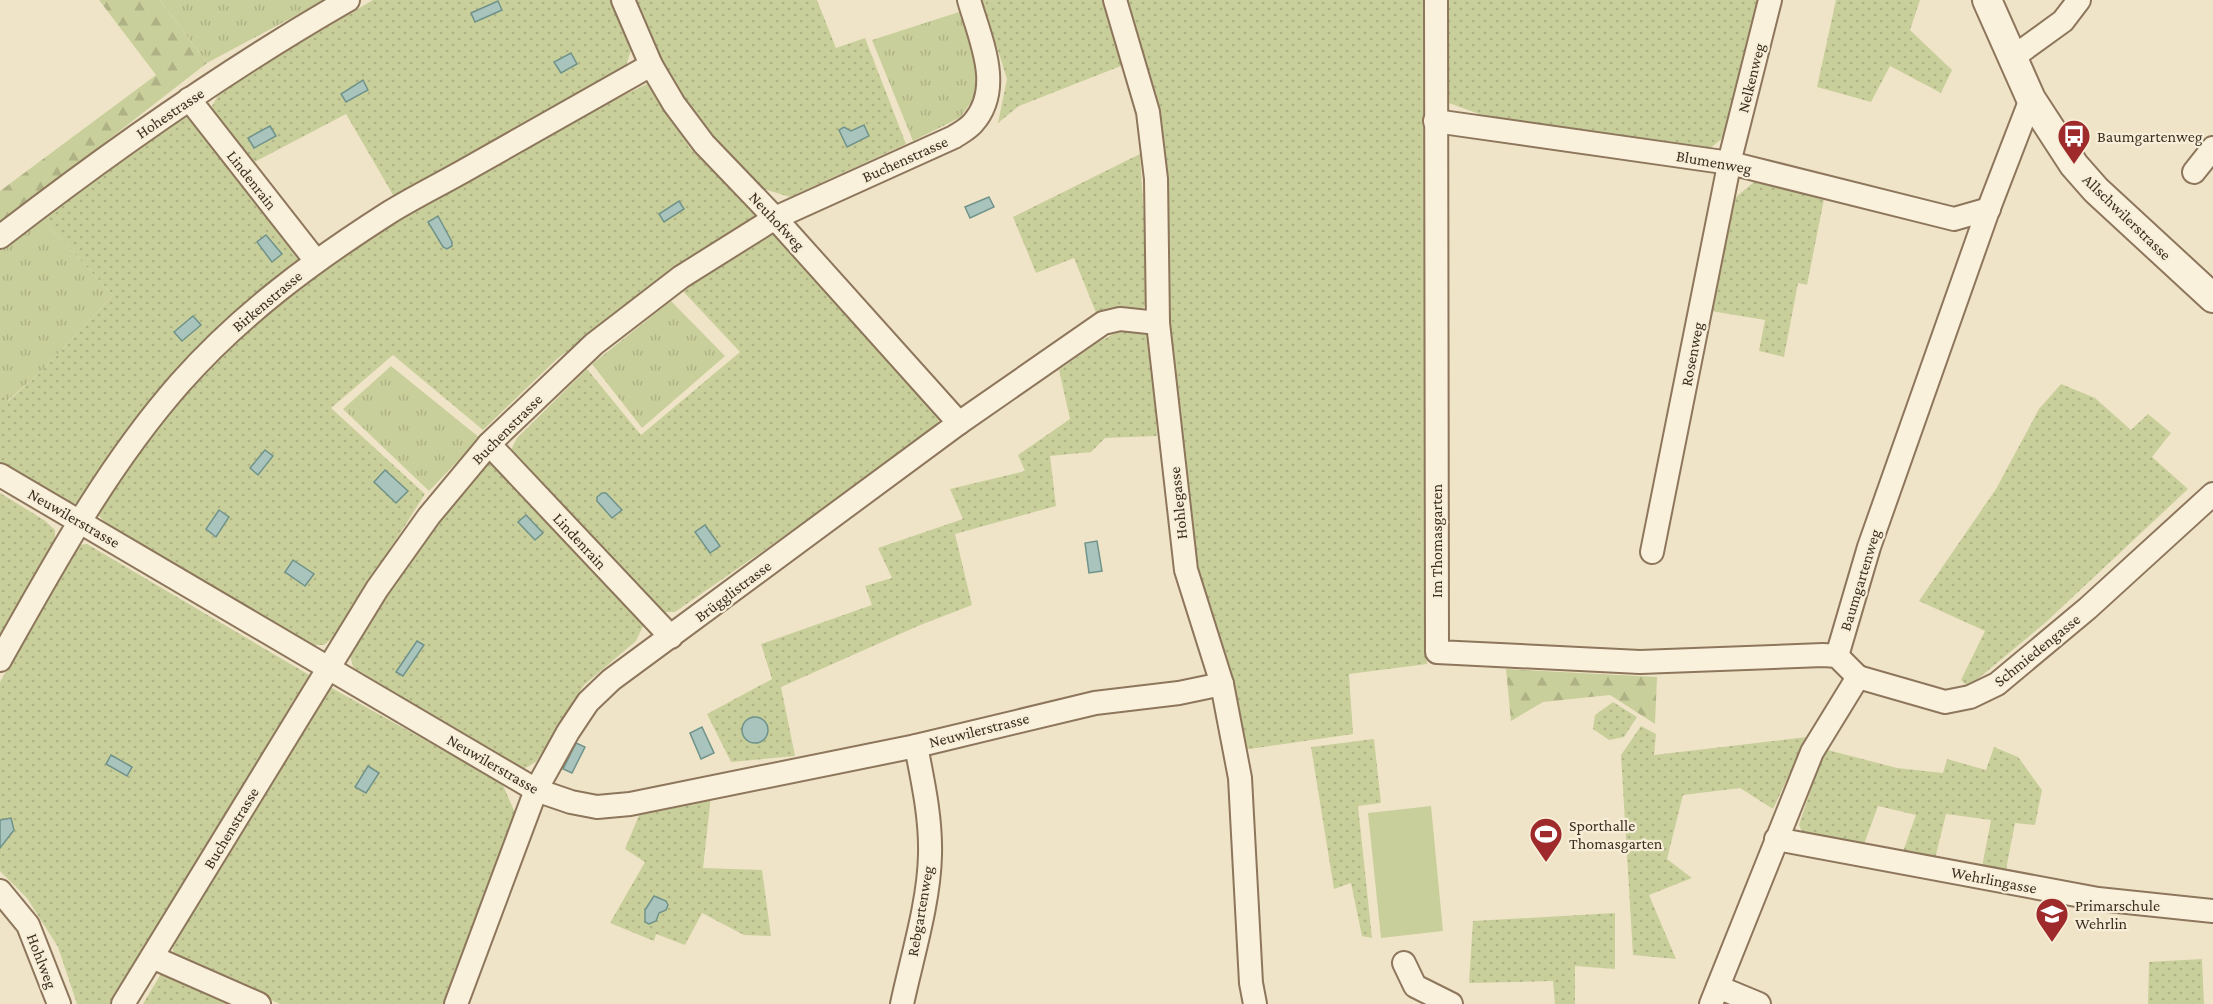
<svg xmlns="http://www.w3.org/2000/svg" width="2213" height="1004" viewBox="0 0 2213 1004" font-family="'Crimson Pro',serif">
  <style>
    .grass { fill: url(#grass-tufts) }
    .forest { fill: url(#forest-firs) }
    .park { fill: url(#park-dots) }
    .pitch { fill: #c9cf9b }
    .water { fill: #a9c4bc; stroke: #6f938a; stroke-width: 1.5 }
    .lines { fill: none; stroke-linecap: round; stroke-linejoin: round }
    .minor-casing { stroke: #8d765c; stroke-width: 26 }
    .tertiary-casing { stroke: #8d765c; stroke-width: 32 }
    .minor { stroke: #faf1dc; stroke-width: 22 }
    .tertiary { stroke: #faf1dc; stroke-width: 28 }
    .labels { text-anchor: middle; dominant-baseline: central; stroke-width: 4.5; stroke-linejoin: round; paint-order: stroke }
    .street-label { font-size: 16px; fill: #3d2e20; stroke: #f7eed8 }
    .poi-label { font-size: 16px; fill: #3d2e20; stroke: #f7eed8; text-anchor: start }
  </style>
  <defs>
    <pattern id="grass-tufts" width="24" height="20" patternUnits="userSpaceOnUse" patternTransform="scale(1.5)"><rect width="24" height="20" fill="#c9cf9b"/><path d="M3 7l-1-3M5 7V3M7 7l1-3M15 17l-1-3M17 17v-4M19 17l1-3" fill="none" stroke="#aeb285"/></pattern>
    <pattern id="forest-firs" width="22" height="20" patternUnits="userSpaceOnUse" patternTransform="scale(1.5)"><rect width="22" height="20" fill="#c9cf9b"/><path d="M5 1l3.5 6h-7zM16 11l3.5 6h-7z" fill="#aeb285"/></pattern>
    <pattern id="park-dots" width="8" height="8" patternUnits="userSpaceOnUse" patternTransform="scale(1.5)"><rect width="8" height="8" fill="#c9cf9b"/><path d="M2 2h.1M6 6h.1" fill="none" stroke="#aeb285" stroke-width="1.8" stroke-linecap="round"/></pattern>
  </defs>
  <rect width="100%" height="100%" fill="#f0e4c8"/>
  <!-- grass -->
  <g class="grass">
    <polygon points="160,0 325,0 207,63"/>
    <polygon points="959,12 979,73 974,97 961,117 913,141 872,40"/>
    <polygon points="41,218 113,295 44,369 7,401 0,393 0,249"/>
    <polygon points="671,301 725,356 642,428 592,364"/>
    <polygon points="391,366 480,438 429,491 343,409"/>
  </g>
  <!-- forest -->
  <g class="forest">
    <polygon points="99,0 160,0 207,63 0,224 0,191 156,75"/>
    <polygon points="1506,669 1657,677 1655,724 1610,695 1543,702 1511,721"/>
  </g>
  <!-- park -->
  <g class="park">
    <polygon points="373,0 614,0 634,42 625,68 478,149 396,200 346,114 247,166 216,123 212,106 221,90"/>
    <polygon points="636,0 817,0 836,48 865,38 906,144 790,197 754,186 696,122 662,72"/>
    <polygon points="982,0 1108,0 1126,64 1019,106 998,123 1007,79"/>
    <polygon points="1125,0 1427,0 1427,664 1349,674 1353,734 1243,750 1192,568"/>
    <polygon points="1443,0 1760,0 1728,134 1709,149 1507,124 1446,102"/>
    <polygon points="1836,0 1920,0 1910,30 1952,70 1941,93 1890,66 1871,102 1817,87"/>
    <polygon points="649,83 690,148 760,214 558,358 483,430 393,355 331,408 425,494 334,637 324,645 313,645 107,524 98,515 99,503 127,459 196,383 256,321 350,250 520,146"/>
    <polygon points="186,110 300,261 84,499 74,504 64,502 0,464 0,393 8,401 44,369 113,295 41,218"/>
    <polygon points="1140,154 1149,300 1140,312 1099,320 1074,258 1036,273 1013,217"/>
    <polygon points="1754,182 1824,199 1807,285 1798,283 1784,357 1759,351 1765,320 1711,311 1731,201"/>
    <polygon points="772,230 939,419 934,432 675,612 657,612 509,454 517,438 587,369 641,435 740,352 679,287"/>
    <polygon points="1124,328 1151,333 1157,436 1105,438 1091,452 1050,456 1056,506 955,534 972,605 918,626 781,687 795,756 731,762 707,714 772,679 761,644 872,605 865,586 892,578 878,548 963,519 950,489 1025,471 1018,455 1070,419 1059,370 1097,343"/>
    <polygon points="2061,384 2095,398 2131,430 2148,414 2171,433 2152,457 2188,489 2045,623 1968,687 1961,680 1985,631 1919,601 1996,489 2039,409"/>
    <polygon points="489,453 645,622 636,641 584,685 536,762 522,770 353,667 350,655 351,644 417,542"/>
    <polygon points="0,493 44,520 55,530 55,545 0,642"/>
    <polygon points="87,544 311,676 111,1004 77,1004 58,947 27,898 0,871 0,682 70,554 76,545"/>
    <polygon points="330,687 502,783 516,815 444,1004 280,1004 173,957 173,941"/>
    <polygon points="1613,702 1637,717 1624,737 1609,740 1593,729 1595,715"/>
    <polygon points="1641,726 1656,734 1654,755 1807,737 1773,809 1740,788 1683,795 1667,859 1692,878 1649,895 1676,959 1633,955 1621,755"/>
    <polygon points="1374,739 1381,803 1358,806 1372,938 1362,936 1351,883 1334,889 1311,747"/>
    <polygon points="1994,747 2018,757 2042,790 2035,825 2015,823 2005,875 1981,872 1991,820 1946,814 1934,863 1901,857 1916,815 1878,806 1863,847 1804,836 1799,825 1824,749 1897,768 1943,773 1947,759 1986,770"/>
    <polygon points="711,796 703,868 762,870 771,936 744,935 702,913 685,945 656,934 654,941 610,923 645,862 625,849 640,813"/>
    <polygon points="1615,913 1615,969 1575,966 1575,1004 1555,1004 1553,981 1469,983 1473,921"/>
    <polygon points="2202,959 2204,1004 2148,1004 2149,962"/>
    <polygon points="162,972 236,1004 143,1004"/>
  </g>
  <!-- pitch -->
  <polygon class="pitch" points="1431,806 1443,931 1381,938 1368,813"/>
  <!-- water -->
  <g class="water">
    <polygon points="498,1 502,10 475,22 471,13"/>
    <polygon points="571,53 577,64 561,73 554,62"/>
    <polygon points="363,80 368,90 346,102 341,94"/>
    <polygon points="864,125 869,136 847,147 839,130 844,127 851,131"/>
    <polygon points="270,126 276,136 254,148 248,138"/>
    <polygon points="989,197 994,207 970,218 965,207"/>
    <polygon points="679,201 684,209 664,222 659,214"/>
    <polygon points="438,216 452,242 452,246 447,249 443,247 428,222"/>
    <polygon points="266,235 282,254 272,262 257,242"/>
    <polygon points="193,316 201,325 182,341 174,332"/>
    <polygon points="265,450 273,456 258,475 250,468"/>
    <polygon points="385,470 408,491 396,503 374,482"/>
    <polygon points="602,493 606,493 622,510 612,518 597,501 597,497"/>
    <polygon points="219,510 229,517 216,537 206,529"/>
    <polygon points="526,515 543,533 535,540 518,522"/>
    <polygon points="705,525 720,546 710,553 695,532"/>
    <polygon points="1097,541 1102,571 1089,573 1085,543"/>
    <polygon points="293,560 314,574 305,586 285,572"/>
    <polygon points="417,641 424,645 403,676 396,672"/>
    <circle cx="755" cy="730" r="13"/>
    <polygon points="702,727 714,753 701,759 690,733"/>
    <polygon points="576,743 585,747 572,773 563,769"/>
    <polygon points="111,755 132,767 127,776 106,764"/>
    <polygon points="368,766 379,773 366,793 355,787"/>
    <polygon points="11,818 14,830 0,848 0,820"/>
    <polygon points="654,896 666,901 668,905 666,910 659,913 656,921 649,924 645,922 645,910"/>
  </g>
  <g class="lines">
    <defs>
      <g id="minor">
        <polyline points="623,0 651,65 674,104 704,144 775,218 959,423"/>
        <polyline points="1115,0 1148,112 1156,179 1158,323 1186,570 1222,684 1240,778 1251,983 1255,1004"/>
        <polyline points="1436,0 1437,652 1640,662 1823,655 1837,656 1858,677"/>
        <polyline points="2012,58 2063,21 2079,0"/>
        <polyline points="189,99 316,261"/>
        <polyline points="1435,121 1730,163 1954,219 1989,209"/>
        <polyline points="2194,172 2213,148"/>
        <path d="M 0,237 C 111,151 226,70 348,0"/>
        <polyline points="489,444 671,637"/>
        <polyline points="0,475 536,790 571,802 597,807 630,804 916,746 1095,703 1179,693 1222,684"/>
        <polyline points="1652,552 1731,155 1770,0"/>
        <polyline points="1837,656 1869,547 1987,213 2031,99"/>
        <path d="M 0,660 C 54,564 107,466 180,383 C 241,314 313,261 390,212 C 416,196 443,183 469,168 C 530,133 591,99 651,65"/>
        <polyline points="1776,839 2098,899 2213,911"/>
        <polyline points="0,891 28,925 59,1004"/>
        <polyline points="152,957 259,1004"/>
        <polyline points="1404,963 1415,986 1451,1004"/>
        <polyline points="1718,987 1759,1004"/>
        <path d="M 123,1004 L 377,589 L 429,516 L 489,444 L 594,344 L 681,277 L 775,218 L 954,137 C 960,133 968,129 973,123 C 1004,88 980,39 969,0"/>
        <polyline points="456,1004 536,790 568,732 588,702 611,680 959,423 1103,323 1120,319 1158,323"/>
        <path d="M 902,1004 C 912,957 929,903 930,855 C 931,818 923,782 916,746"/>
        <polyline points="1711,1004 1812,752 1858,677 1945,702 1970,697 1997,684 2088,608 2213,494"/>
      </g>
      <polyline id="tertiary" points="1987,0 2031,99 2074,165 2096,190 2213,298"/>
    </defs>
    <!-- minor casing -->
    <use href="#minor" class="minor-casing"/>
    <!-- tertiary casing -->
    <use href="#tertiary" class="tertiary-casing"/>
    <!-- minor -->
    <use href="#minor" class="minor"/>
    <!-- tertiary -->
    <use href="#tertiary" class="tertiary"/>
  </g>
  <!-- icons -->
  <defs>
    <symbol id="bus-pin" viewBox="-11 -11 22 30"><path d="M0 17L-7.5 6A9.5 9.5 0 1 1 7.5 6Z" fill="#9e2a2b" stroke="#f7eed8"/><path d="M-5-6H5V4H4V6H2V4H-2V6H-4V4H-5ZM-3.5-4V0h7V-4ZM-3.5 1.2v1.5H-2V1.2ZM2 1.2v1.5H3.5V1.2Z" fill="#fff"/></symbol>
    <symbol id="stadium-pin" viewBox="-11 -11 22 30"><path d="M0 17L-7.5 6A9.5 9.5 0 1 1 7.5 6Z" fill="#9e2a2b" stroke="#f7eed8"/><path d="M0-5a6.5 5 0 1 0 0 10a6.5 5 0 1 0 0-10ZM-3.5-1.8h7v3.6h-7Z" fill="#fff"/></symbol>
    <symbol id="school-pin" viewBox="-11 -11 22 30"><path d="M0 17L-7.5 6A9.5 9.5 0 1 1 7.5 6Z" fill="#9e2a2b" stroke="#f7eed8"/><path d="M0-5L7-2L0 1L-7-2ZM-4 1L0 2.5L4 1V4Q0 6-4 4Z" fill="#fff"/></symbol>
  </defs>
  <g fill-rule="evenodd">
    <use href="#bus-pin" x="2055" y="117" width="38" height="52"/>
    <use href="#stadium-pin" x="1527" y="815" width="38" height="52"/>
    <use href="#school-pin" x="2033" y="895" width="38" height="52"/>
  </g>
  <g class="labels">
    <!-- street labels -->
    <g class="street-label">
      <text transform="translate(1751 78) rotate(-76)">Nelkenweg</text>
      <text transform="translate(170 113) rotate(-34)">Hohestrasse</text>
      <text transform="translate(905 159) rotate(-24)">Buchenstrasse</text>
      <text transform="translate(1714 162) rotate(10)">Blumenweg</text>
      <text transform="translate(252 180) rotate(52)">Lindenrain</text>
      <text transform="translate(2127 217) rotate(44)">Allschwilerstrasse</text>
      <text transform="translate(777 221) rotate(47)">Neuhofweg</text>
      <text transform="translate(267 301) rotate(-40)">Birkenstrasse</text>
      <text transform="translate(1692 354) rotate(-79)">Rosenweg</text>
      <text transform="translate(507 429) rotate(-45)">Buchenstrasse</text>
      <text transform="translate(1178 503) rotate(-96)">Hohlegasse</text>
      <text transform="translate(74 518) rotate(30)">Neuwilerstrasse</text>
      <text transform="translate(580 541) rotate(47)">Lindenrain</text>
      <text transform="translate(1436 541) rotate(-90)">Im Thomasgarten</text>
      <text transform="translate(1860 580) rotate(-73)">Baumgartenweg</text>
      <text transform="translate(733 591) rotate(-37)">Brügglistrasse</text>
      <text transform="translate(2037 650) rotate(-39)">Schmiedengasse</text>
      <text transform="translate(979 730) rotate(-14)">Neuwilerstrasse</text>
      <text transform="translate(493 764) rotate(30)">Neuwilerstrasse</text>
      <text transform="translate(231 828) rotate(-59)">Buchenstrasse</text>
      <text transform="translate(1994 880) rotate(11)">Wehrlingasse</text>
      <text transform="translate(920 911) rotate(-80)">Rebgartenweg</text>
      <text transform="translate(42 961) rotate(69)">Hohlweg</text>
    </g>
    <!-- poi labels -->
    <g class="poi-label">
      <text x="2097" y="136">Baumgartenweg</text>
      <text x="1569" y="825">Sporthalle<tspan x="1569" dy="18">Thomasgarten</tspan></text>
      <text x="2075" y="905">Primarschule<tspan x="2075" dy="18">Wehrlin</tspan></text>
    </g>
  </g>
</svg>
